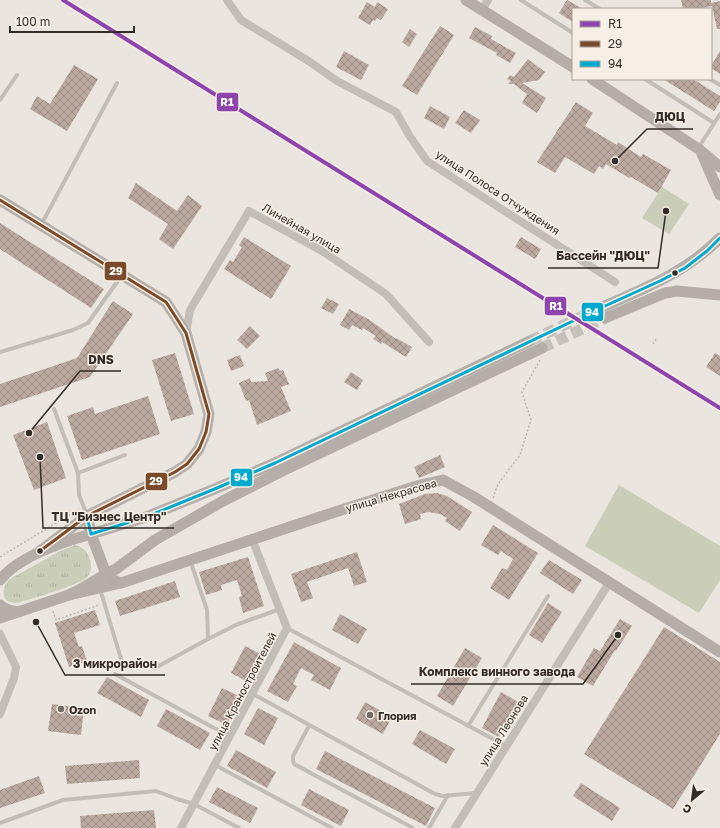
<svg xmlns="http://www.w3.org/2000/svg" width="720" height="828" viewBox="0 0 720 828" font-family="'Golos Text',sans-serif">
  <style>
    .grass { fill: url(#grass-tufts) }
    .garden { fill: #caceb9 }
    .building { fill: url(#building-cross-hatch) }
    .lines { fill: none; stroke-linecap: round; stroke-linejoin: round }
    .secondary-tunnel { stroke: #c5c0b9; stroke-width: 11; stroke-dasharray: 11 5.5; stroke-linecap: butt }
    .path { stroke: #bcb6b0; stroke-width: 1.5; stroke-dasharray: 2 2; stroke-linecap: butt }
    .lane { stroke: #c3bdb7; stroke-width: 4 }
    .street { stroke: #c3bdb7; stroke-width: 8 }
    .secondary { stroke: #b4ada8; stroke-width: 11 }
    .bus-1-casing { stroke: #f7efe5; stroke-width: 6 }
    .bus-2-casing { stroke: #f7efe5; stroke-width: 6 }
    .bus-1 { stroke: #7a4b2a; stroke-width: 3 }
    .bus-2 { stroke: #00a9ce; stroke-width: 3 }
    .rail-1-casing { stroke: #f7efe5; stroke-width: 7 }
    .rail-1 { stroke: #8e44ad; stroke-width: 4 }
    .bus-dot { fill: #322b26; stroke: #f7efe5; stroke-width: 1.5 }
    .poi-dot { fill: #726c66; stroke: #f7efe5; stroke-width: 1.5 }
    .labels { text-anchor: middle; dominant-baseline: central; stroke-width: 3; stroke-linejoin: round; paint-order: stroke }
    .street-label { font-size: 11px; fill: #322b26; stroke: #f7efe5 }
    .poi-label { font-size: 11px; font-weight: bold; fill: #322b26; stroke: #f7efe5; text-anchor: start }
    .leader { fill: none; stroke: #322b26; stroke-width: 1.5 }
    .callout-dot { fill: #322b26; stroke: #f7efe5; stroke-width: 1.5 }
    .callout-label { font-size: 12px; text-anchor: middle; font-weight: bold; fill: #322b26; stroke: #f7efe5; stroke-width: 3; stroke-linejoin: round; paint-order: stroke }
    .line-badge { stroke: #f7efe5; stroke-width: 1.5 }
    .badge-label { font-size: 11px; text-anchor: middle; font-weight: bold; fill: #fff }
  </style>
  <defs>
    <pattern id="grass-tufts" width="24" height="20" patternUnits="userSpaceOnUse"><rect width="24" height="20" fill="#caceb9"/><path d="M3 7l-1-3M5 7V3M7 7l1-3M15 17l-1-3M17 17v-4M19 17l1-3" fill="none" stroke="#aeb19f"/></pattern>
    <pattern id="building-cross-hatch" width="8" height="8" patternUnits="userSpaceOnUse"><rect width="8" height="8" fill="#bcaaa1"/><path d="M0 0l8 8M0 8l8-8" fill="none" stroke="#998b83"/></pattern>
  </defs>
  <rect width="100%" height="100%" fill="#eae5de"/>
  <!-- grass -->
  <path class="grass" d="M 75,545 C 83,547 88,552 90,560 C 92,566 91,573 87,577 C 80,585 30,599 17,603 C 1,604 0,588 10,579 L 60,551 Z"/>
  <!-- garden -->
  <g class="garden">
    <polygon points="662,187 689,204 669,234 642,218"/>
    <polygon points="619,485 720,546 720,580 699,613 585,546"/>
  </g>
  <!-- building -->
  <g class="building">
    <polygon points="567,0 583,9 573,9 573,22 559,13"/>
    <polygon points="681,0 711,0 711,3 720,1 720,29 717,29 712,6 697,9 683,9"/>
    <polygon points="367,2 375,7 377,2 388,9 381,20 377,18 375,21 373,20 370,25 358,18"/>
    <polygon points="440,26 454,35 417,95 402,86"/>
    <polygon points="475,27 492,36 491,39 516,53 510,63 496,55 497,53 469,38"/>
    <polygon points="410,29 417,34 409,47 402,42"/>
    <polygon points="344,51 369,65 361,80 336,67"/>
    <polygon points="720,51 720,74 711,68 711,66"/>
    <polygon points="528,59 545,72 539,80 522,83 546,98 537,113 522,103 527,94 514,84 508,84 511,81 507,79 510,75 514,77"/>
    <polygon points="74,65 98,79 67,131 30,109 37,96 50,104"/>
    <polygon points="663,79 693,79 720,96 720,102 714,111"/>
    <polygon points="576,102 593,113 585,126 617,145 618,142 641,157 643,154 671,170 658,193 631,177 629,178 606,164 603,169 599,166 594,174 565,157 555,173 537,162"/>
    <polygon points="430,106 450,117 444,129 424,118"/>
    <polygon points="464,110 480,120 471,133 455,123"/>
    <polygon points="136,183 177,211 188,195 202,206 173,249 159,239 168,224 128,198"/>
    <polygon points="0,223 104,289 91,308 0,249"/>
    <polygon points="244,237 291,266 271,299 224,269 230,260 233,262 242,247 239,245"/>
    <polygon points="521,237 541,249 535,259 515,247"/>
    <polygon points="327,298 339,304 333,314 321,308"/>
    <polygon points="113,301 133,314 90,377 0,407 0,384 77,358"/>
    <polygon points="349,309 368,319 396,339 396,338 412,347 406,357 382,342 381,344 373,339 376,336 363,328 362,330 352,325 349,330 340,325"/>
    <polygon points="250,326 260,336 247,349 237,340"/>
    <polygon points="175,353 194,414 171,421 152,360"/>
    <polygon points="715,353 720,356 720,376 706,367"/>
    <polygon points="240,355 244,366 231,371 227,360"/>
    <polygon points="278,368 280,371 283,370 289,384 281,387 291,411 257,425 249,400 246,401 239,383 250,378 251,382 268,381 265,373"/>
    <polygon points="351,372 363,380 357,390 344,382"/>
    <polygon points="148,396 160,434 82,460 67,416 93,407 95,414"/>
    <polygon points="47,422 66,478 34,490 13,435"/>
    <polygon points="440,455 445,467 419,478 414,467"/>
    <polygon points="437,493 447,496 472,512 460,531 445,521 447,518 440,514 428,512 420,514 421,519 405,524 399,504 425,494"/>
    <polygon points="493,525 538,553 509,600 490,588 502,568 507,570 513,559 501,551 498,555 481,545"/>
    <polygon points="357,552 367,582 354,586 348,568 307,582 313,598 301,602 291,574"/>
    <polygon points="248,557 264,606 243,613 239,597 242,596 237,580 221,585 222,590 206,595 199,572"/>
    <polygon points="549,560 582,580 573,594 540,573"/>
    <polygon points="175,581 180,597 120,616 115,601"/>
    <polygon points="548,603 562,612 542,643 529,635"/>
    <polygon points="95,610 100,625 74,633 79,647 82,646 87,661 69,667 55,623"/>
    <polygon points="340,614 367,629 358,644 332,630"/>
    <polygon points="620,619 632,626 616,651 615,650 593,686 577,677 594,648 600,651"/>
    <polygon points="664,627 720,662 720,734 673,809 584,754"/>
    <polygon points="294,642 341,668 330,690 311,680 314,675 301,668 293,684 297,686 288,702 267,691"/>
    <polygon points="245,646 264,656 250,683 231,673"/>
    <polygon points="465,648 482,658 453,706 437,696"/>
    <polygon points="107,677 149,700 141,717 97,693"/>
    <polygon points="222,688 241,697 227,725 208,716"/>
    <polygon points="501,692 518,702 499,737 482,728"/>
    <polygon points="365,702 392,717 383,734 356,719"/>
    <polygon points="52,704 84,708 81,735 48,731"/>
    <polygon points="258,708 278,718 264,745 244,734"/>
    <polygon points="166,709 210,733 200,750 157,726"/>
    <polygon points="420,730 455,749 446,764 412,744"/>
    <polygon points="236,750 276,772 267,788 227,766"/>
    <polygon points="325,751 435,808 426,826 316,769"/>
    <polygon points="139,760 140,778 67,784 65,766"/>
    <polygon points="39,776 45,793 0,808 0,790"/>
    <polygon points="581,783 620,808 612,821 573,796"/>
    <polygon points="217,787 258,808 250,823 209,802"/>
    <polygon points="309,789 349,810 341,826 301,805"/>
    <polygon points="154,810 156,828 81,828 80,816"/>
  </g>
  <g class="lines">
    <!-- secondary-tunnel -->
    <g class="secondary-tunnel">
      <polyline points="530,341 594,311"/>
      <polyline points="542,348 605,318"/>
    </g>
    <!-- path -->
    <g class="path">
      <polyline points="653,344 657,337"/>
      <polyline points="493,498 498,484 520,455 531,420 522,392 540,360"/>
      <polyline points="0,557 79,509"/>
      <polyline points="53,611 56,620 99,605"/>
    </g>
    <!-- lane -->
    <g class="lane">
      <polyline points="521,0 573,33"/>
      <polyline points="585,0 600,9"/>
      <polyline points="645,79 714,123"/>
      <polyline points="710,79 720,85"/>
      <polyline points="0,100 17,75"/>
      <polyline points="699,147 720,114"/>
      <polyline points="41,225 117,83"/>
      <polyline points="0,352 73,330 88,323 122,275"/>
      <polyline points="54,409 78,473 79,495 87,515"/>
      <polyline points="78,473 125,455"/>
      <polyline points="190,560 207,610 208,639 238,624 280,609"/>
      <polyline points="100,589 122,662 155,668 208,639"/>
      <polyline points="287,628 506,746"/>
      <polyline points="115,674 214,728 231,735"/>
      <polyline points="253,694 435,794 443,796 476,793"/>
      <polyline points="309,726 293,756 293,760 294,764 413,828"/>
      <polyline points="468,726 548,596"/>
      <polyline points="215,765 332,828"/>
      <polyline points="0,823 63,800 156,791 177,799 194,804 239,828"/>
      <polyline points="429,828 448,795"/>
    </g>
    <!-- street -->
    <g class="street">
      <polyline points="227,0 241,20 307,60 337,81 396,112 409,135 427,161 615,282"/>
      <polyline points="482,9 488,0"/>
      <polyline points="186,333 190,310 249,211 322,251 386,294 429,342"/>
      <polyline points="0,634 16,667 14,678 0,714"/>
      <polyline points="181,828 287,628 252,539"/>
      <polyline points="455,828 609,583"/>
    </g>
    <!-- secondary -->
    <g class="secondary">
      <polyline points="466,0 573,67"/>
      <polyline points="592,79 700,150 720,167"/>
      <polyline points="702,154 720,195"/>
      <polyline points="0,200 166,302 186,333 209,414 206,432 199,449 187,464 175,472 87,516 40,551"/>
      <path d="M 594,311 C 640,290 683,275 720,238"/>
      <polyline points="605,318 665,293 677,291 720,295"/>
      <polyline points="87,516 91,534 146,517 217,488 275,463 530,341"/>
      <path d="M 0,580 C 19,556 62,542 91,534 L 106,574 L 81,589 L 69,595 L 0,618"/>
      <polyline points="121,583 113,580 106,574 116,569 155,540 223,501 282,471 542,348"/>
      <polyline points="69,595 121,583 332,513 420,485 443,480 474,497 720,652"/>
      <path d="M 0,605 C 6,610 11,611 19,612"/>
    </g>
    <defs>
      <polyline id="bus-1" points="0,200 166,302 186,333 209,414 206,432 199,449 187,464 175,472 87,516 40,551"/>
      <polyline id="bus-2" points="87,516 91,534 146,517 217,488 275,463 594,311 660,281 685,268 707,251 720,238"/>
    </defs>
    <!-- bus-1 casing -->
    <use href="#bus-1" class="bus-1-casing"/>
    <!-- bus-2 casing -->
    <use href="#bus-2" class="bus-2-casing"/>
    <!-- bus-1 -->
    <use href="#bus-1" class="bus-1"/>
    <!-- bus-2 -->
    <use href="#bus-2" class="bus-2"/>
    <defs>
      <polyline id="rail-1" points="63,0 720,408"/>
    </defs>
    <!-- rail-1 casing -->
    <use href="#rail-1" class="rail-1-casing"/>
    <!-- rail-1 -->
    <use href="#rail-1" class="rail-1"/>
  </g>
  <!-- markers -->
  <g class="bus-dot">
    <circle cx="675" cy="273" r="3.5"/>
    <circle cx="40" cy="551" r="3.5"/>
  </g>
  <g class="poi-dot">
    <circle cx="61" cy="709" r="4"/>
    <circle cx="370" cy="715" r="4"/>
  </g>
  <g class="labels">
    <!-- street labels -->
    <g class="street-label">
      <text transform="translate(498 192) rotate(33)">улица Полоса Отчуждения</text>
      <text transform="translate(302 228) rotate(30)">Линейная улица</text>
      <text transform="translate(391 495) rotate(-16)">улица Некрасова</text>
      <text transform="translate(242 691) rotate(-62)">улица Краностроителей</text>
      <text transform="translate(503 730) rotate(-58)">улица Леонова</text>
    </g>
    <!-- poi labels -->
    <g class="poi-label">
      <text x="69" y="709">Ozon</text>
      <text x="378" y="715">Глория</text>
    </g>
  </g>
  <!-- callouts -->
  <path class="leader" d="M615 161L647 129H693M666 211L658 268H548M29 433L80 371H121M40 457L43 528H174M36 622L65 675H165M618 635L583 684H411"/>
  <g class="callout-dot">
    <circle cx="615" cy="161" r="4"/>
    <circle cx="666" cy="211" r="4"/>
    <circle cx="29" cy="433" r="4"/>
    <circle cx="40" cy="457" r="4"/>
    <circle cx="36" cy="622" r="4"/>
    <circle cx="618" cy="635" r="4"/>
  </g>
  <g class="callout-label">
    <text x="670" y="121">ДЮЦ</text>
    <text x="603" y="260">Бассейн "ДЮЦ"</text>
    <text x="101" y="364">DNS</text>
    <text x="109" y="521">ТЦ "Бизнес Центр"</text>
    <text x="115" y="668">3 микрорайон</text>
    <text x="497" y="676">Комплекс винного завода</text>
  </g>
  <g class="line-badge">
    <rect x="216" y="92" width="23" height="20" rx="4" fill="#8e44ad"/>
    <rect x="104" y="261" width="23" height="20" rx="4" fill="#7a4b2a"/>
    <rect x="544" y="296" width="23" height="20" rx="4" fill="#8e44ad"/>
    <rect x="581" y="302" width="23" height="20" rx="4" fill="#00a9ce"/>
    <rect x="230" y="468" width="23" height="19" rx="4" fill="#00a9ce"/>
    <rect x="145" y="472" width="23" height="19" rx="4" fill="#7a4b2a"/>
  </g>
  <g class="badge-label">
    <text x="227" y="106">R1</text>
    <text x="116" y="275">29</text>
    <text x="556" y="310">R1</text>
    <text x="592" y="316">94</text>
    <text x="241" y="481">94</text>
    <text x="156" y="485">29</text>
  </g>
  <!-- legend -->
  <rect x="572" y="8" width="140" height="72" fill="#f7efe5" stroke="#a8a199"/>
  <rect x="580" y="21" width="20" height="6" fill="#8e44ad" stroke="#a8a199"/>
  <text x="608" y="28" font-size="12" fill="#322b26">R1</text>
  <rect x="580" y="41" width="20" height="6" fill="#7a4b2a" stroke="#a8a199"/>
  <text x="608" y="48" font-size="12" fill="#322b26">29</text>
  <rect x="580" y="61" width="20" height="6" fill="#00a9ce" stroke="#a8a199"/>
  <text x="608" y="68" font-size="12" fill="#322b26">94</text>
  <!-- north arrow -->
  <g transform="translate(692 800) rotate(209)" stroke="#f7efe5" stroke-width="3" paint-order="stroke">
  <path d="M0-3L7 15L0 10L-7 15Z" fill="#322b26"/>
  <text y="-6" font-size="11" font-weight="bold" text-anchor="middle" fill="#322b26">С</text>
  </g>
  <!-- scale -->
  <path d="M10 26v6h124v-6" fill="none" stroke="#322b26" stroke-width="2"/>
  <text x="16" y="26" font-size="12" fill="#322b26" stroke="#f7efe5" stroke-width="3" paint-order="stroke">100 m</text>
</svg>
